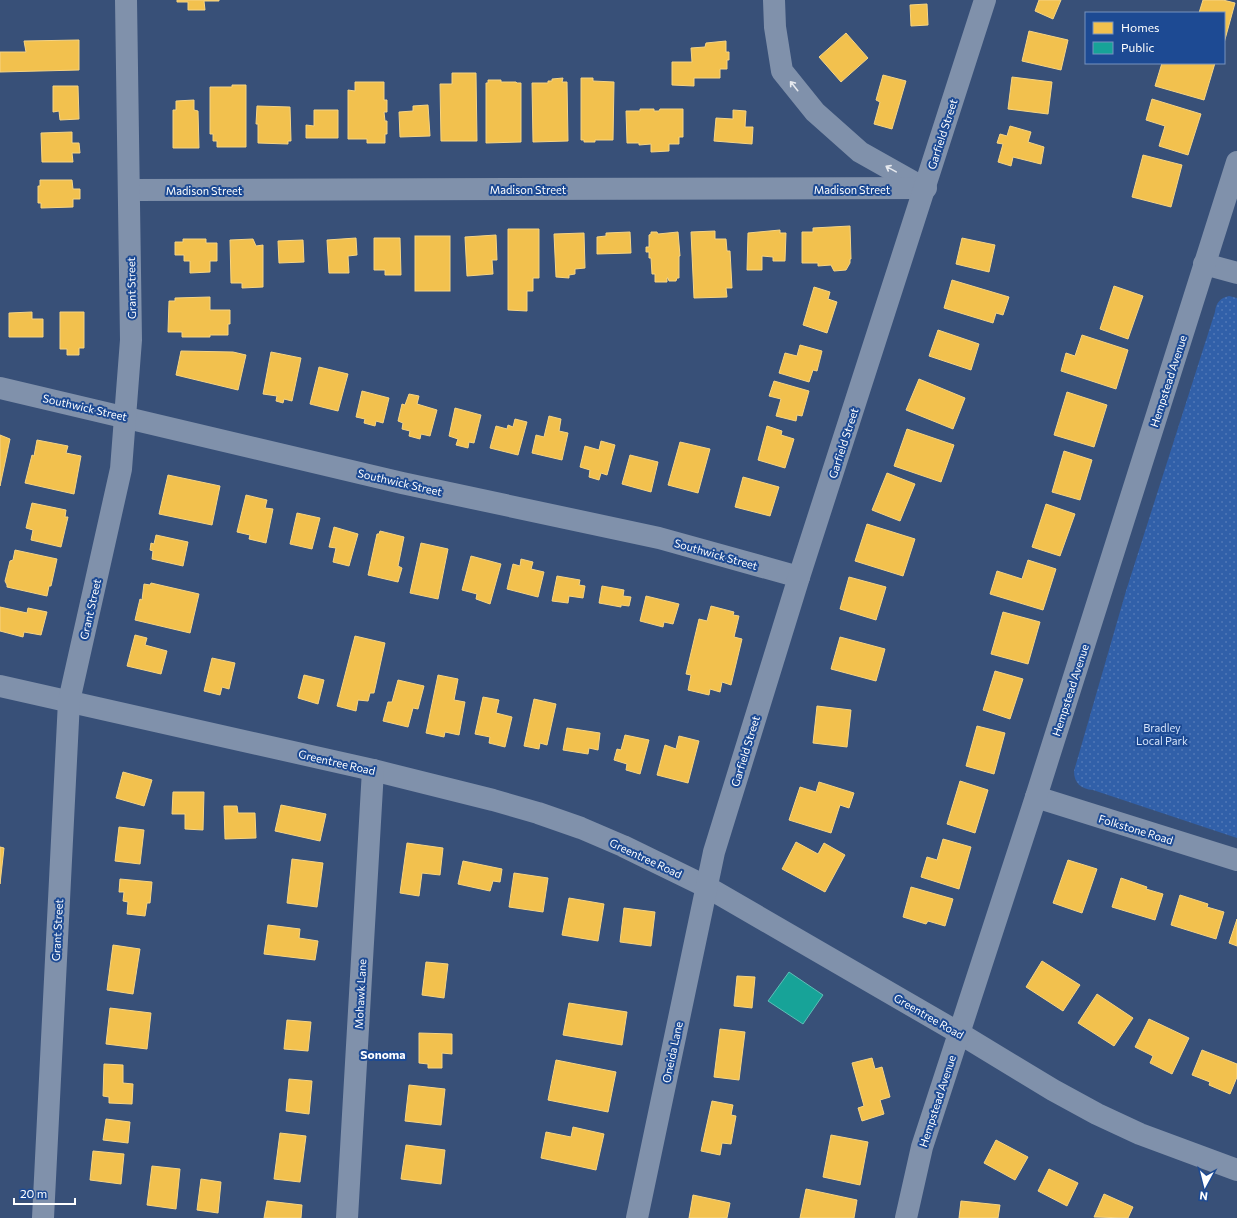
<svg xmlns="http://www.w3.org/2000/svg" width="1237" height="1218" viewBox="0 0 1237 1218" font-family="Commissioner,sans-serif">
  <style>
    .park { fill: url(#park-dots) }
    .homes { fill: #f2c14e; stroke: #f6d483 }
    .public { fill: #17a398; stroke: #5dbfb7 }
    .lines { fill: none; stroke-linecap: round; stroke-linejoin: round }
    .minor { stroke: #8091ab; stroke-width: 22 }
    .oneway { stroke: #e6e9ee }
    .labels { text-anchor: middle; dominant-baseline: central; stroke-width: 4; stroke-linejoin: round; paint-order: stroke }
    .street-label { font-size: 11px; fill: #fff; stroke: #1d4a93 }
    .park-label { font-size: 11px; fill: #d5e4fa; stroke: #1d4a93 }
    .neighbourhood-label { font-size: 12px; font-weight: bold; fill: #fff; stroke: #1d4a93 }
  </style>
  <defs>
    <pattern id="park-dots" width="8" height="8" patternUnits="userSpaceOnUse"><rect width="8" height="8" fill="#3160a9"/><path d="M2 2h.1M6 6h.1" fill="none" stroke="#5078b6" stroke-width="1.8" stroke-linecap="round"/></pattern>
  </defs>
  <rect width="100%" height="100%" fill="#385078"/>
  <!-- park -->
  <path class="park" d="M 1229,296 L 1237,298 L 1237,838 L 1093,790 C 1081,789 1074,783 1074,771 L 1126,591 L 1215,312 C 1216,303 1220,298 1229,296 Z"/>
  <!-- homes -->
  <g class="homes">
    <polygon points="177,0 219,0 219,1 204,1 205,10 188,10 188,2 177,2"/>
    <polygon points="1039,0 1061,0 1053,19 1035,11"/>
    <polygon points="1203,0 1223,0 1235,3 1224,43 1224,13 1199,13"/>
    <polygon points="927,4 928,25 911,26 910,5"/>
    <polygon points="1029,31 1068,40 1061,70 1022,61"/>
    <polygon points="846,33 868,58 841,82 819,57"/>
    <polygon points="79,40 79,70 0,72 0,52 26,52 24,41"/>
    <polygon points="726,41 726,52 729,52 729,60 727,60 727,69 720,69 720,78 694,78 694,86 672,85 672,62 692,62 691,48 705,47 706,43"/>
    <polygon points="1162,63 1215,63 1204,100 1155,86"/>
    <polygon points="452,73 476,73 477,141 441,141 440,84 452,84"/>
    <polygon points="883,75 906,81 892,129 874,124 880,102 876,100"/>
    <polygon points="1012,77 1052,82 1048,114 1008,109"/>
    <polygon points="563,78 562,82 567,82 568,141 533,142 532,83 548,83 548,81 552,81 552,79"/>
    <polygon points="581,78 593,78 593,81 614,82 613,140 595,140 595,142 584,142 584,140 581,140"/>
    <polygon points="488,80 501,80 501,82 516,82 517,83 521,83 521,142 486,143 486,83 488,83"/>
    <polygon points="355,82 384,82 384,100 387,100 387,112 384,112 385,121 387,121 387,134 385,134 385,143 367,143 367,139 348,139 348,90 355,91"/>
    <polygon points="232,85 246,85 246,147 217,147 217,141 213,141 213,134 210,134 210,87 232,87"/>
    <polygon points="53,86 78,86 79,119 60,120 59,111 53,112"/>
    <polygon points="1152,99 1201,114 1188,155 1159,146 1165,126 1146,120"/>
    <polygon points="194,100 194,110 198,111 199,148 173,148 173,110 176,110 176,101"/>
    <polygon points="428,105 430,136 400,137 399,112 413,111 413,106"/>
    <polygon points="257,106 290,107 291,141 288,141 288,144 258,143 258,124 256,124"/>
    <polygon points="640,109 654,109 654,111 659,111 660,109 683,109 683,137 679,137 679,144 669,144 669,151 651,152 651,144 639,145 639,143 627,143 626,111 640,111"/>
    <polygon points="314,110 338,110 338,138 306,138 306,125 314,126"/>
    <polygon points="733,110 746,111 745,127 753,127 752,144 714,141 716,118 733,119"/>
    <polygon points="1010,126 1031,132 1028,142 1044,147 1041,164 1013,157 1011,166 998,162 1003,144 997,143 1000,134 1007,136"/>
    <polygon points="72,132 72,143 79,143 80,153 72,153 73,162 42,162 41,133"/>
    <polygon points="1143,155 1182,165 1171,207 1132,197"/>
    <polygon points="40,180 72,180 73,189 80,189 80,199 73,199 73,207 41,208 41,203 38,203 38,186 40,186"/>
    <polygon points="850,226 851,259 850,259 850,263 846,270 834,271 831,265 818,266 818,263 802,263 802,232 813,232 813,228"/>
    <polygon points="508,229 539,229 539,278 533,278 533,291 527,291 527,311 508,310"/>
    <polygon points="780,230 780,233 786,233 785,261 773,261 773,257 762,256 762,270 747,270 748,233"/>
    <polygon points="715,231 715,239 726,239 727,251 730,251 732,288 726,288 727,297 694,298 691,232"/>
    <polygon points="630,232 631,253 597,254 597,237 606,236 606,233"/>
    <polygon points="651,232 657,232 658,234 678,232 680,256 679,256 679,278 677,278 676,281 669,281 668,278 667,278 667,282 655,282 655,274 652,274 651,258 649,258 649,252 646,252 646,247 649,247 649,235 651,234"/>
    <polygon points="584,233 585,268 575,269 575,274 569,275 569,278 556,277 554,234"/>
    <polygon points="496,235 497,260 492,260 493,274 467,276 465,237"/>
    <rect x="415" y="236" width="35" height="55"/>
    <polygon points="356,238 357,255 348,256 349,273 329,273 327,240"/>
    <polygon points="374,238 400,238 401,275 385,275 385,270 374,270"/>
    <polygon points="962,238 995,245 989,272 956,264"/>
    <polygon points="183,239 206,239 206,243 217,243 217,261 210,261 210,272 190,273 190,261 184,261 184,255 175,255 175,242 183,242"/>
    <polygon points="253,239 256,246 263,245 263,287 242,288 242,283 231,283 230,240"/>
    <polygon points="303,240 304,262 279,263 278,241"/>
    <polygon points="952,280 1009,297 1003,315 996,313 993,323 944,308"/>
    <polygon points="1114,286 1143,296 1128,339 1100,329"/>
    <polygon points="814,287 830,292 828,299 837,302 827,333 803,325"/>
    <polygon points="210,297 210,310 230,310 230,324 228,324 228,335 210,335 210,337 182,337 182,332 168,332 169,301 175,301 175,298"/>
    <polygon points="32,312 32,319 43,319 43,337 9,337 9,313"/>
    <polygon points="60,312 84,312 84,348 79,348 79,355 67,355 67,349 60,349"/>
    <polygon points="938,330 979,344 971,370 929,356"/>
    <polygon points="1082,335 1128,350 1116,389 1061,371 1066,353 1075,356"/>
    <polygon points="800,345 822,351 817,371 813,370 809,382 779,373 785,353 797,356"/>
    <polygon points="181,351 233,352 246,355 238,390 176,375"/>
    <polygon points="271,352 301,358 292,401 284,399 283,403 276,401 277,396 263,394"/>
    <polygon points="319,367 348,374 338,411 310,404"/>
    <polygon points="919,379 965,398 953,429 906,410"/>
    <polygon points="774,381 809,391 802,416 797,415 796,421 776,416 781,399 769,396"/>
    <polygon points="362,391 389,398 383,423 376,421 375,426 364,423 365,419 356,417"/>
    <polygon points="1067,392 1107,405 1094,447 1054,435"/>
    <polygon points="409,394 419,396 417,404 437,410 430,436 421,434 420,439 409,436 410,431 402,429 403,423 398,421 402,404 405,405"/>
    <polygon points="455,408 481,415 474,443 469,442 468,448 456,445 458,439 449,436"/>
    <polygon points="549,416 561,419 559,431 568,433 562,460 532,453 536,435 544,437"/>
    <polygon points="515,419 527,422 518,455 490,448 496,426 507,429 508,425 513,427"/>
    <polygon points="767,426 782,431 781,435 794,439 785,468 758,460"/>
    <polygon points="907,429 954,445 941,482 894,466"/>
    <polygon points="0,435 10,439 0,486"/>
    <polygon points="37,440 68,446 66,453 81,456 74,494 25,483 32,455 34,456"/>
    <polygon points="601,441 615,445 607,475 601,473 599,480 589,477 590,470 580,467 585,446 599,450"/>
    <polygon points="680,442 710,449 698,493 668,485"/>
    <polygon points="1064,451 1092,460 1080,500 1052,492"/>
    <polygon points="630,455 658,462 651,492 622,484"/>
    <polygon points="887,473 915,484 900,521 872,510"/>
    <polygon points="168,475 220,486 212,525 159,514"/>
    <polygon points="743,477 779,487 770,516 735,507"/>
    <polygon points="246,495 267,500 265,508 273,509 266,543 249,539 250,535 237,532"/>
    <polygon points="32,503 66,510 65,517 68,517 61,547 31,540 33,530 26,528"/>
    <polygon points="1046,504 1075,514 1060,556 1032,547"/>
    <polygon points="297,513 320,518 312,549 290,544"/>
    <polygon points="867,524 915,539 903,576 855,561"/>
    <polygon points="334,527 358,534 349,566 333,562 336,548 329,547"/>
    <polygon points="380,531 404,537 398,566 402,568 398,582 368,575 377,534 379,534"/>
    <polygon points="156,535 188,542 183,566 152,559 153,551 150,550 151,543 154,544"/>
    <polygon points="421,543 448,549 438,599 410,593"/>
    <polygon points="15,550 57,559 51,586 49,586 47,596 7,587 7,585 5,581 10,561 13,560"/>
    <polygon points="471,556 501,564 490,604 476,599 477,594 462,590"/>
    <polygon points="521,559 533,562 531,569 544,572 538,597 507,589 513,564 520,566"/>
    <polygon points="1028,560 1056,569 1043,610 990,594 997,571 1022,579"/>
    <polygon points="557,576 580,580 579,585 585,586 583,598 569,596 568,603 552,601"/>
    <polygon points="849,577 886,587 876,620 840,609"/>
    <polygon points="151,583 199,594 190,633 135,620 140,599 142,600 144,584 150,585"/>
    <polygon points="602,586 624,590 623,596 631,597 629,606 621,605 621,607 599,603"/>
    <polygon points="646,596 679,604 673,624 664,622 663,627 640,621"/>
    <polygon points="711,606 734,612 733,615 739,616 734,637 742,639 731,685 722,682 720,692 710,689 709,695 688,690 691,675 686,674 699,619 707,621"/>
    <polygon points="0,607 27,613 28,608 47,612 41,635 24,632 23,637 0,631"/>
    <polygon points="1003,612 1040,622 1028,664 991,654"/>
    <polygon points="135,635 147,638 145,645 167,651 161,674 127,666"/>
    <polygon points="355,636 385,643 374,693 370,693 368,701 358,700 356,711 337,706"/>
    <polygon points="840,637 885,649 876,681 831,669"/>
    <polygon points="212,658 235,663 229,689 222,687 220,695 204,691"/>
    <polygon points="995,671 1023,679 1010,719 983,710"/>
    <polygon points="304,675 324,680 318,704 298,698"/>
    <polygon points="438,675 458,679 454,700 465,702 459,735 445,732 444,737 426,733"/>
    <polygon points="398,680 424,686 418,709 413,708 408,727 383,721 388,702 392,702"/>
    <polygon points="483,697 499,700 496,713 512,717 505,747 489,743 490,737 475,734"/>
    <polygon points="534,699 556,704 547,745 540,743 539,749 524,746"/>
    <polygon points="817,706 851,710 847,747 813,743"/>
    <polygon points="977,726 1005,733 994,774 966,766"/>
    <polygon points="567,728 600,733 598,750 589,748 588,754 563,750"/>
    <polygon points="625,735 649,740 640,774 626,770 627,764 614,760 617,749 621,750"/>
    <polygon points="679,736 699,741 688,783 657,775 665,745 676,749"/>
    <polygon points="123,772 152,780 144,806 116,798"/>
    <polygon points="960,781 988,790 975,833 947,824"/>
    <polygon points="819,782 854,793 849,808 840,805 831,833 789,820 800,787 816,792"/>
    <polygon points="173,792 204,792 203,830 185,829 185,814 172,814"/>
    <polygon points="281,805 326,814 320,841 275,831"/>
    <polygon points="224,806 237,806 238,813 255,813 256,838 225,839"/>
    <polygon points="119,827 144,830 140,864 115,861"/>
    <polygon points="943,839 971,847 959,889 921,877 927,857 937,860"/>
    <polygon points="796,842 818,854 824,843 845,855 825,892 782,869"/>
    <polygon points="407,843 443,848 440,875 422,873 419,896 400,893"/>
    <polygon points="0,847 4,848 0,884"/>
    <polygon points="292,859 323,863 317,907 287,903"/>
    <polygon points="1068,860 1097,869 1082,913 1053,903"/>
    <polygon points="463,861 502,869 500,882 493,881 490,891 458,884"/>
    <polygon points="514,873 548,878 543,912 509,907"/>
    <polygon points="1121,878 1147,887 1146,889 1163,894 1155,920 1112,907"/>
    <polygon points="120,879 152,882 150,903 147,903 145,916 127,914 128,902 123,901 124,892 119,892"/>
    <polygon points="911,887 953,899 945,926 928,921 926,924 903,917"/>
    <polygon points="1180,895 1208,904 1207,907 1224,912 1216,939 1171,925"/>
    <polygon points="569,898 604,904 598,941 562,935"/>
    <polygon points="624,908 655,912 651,946 620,942"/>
    <polygon points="1237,919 1237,946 1229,943"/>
    <polygon points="268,925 300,929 299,938 318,941 315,960 264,954"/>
    <polygon points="113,945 140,949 133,994 107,990"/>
    <polygon points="1042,961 1080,985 1063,1011 1026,987"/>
    <polygon points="426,962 448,964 444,998 422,995"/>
    <polygon points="737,976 755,977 752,1008 734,1006"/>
    <polygon points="1097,994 1133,1018 1114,1046 1078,1023"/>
    <polygon points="569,1003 627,1012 622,1045 563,1035"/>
    <polygon points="110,1008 151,1013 147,1049 106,1044"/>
    <polygon points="1149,1019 1189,1038 1172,1074 1150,1063 1153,1056 1135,1047"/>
    <polygon points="287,1020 311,1022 308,1051 284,1049"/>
    <polygon points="720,1029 745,1032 739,1080 714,1077"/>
    <polygon points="419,1033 452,1034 452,1054 442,1053 442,1068 428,1068 428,1064 419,1063"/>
    <polygon points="1202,1050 1237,1064 1237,1077 1230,1094 1209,1085 1210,1082 1192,1075"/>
    <polygon points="872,1058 875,1069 882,1067 890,1097 880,1100 884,1114 862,1121 858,1108 864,1106 852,1063"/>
    <polygon points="556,1060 616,1072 608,1112 548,1100"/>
    <polygon points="104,1064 123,1065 123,1083 133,1084 132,1104 109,1103 109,1097 103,1096"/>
    <polygon points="289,1079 312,1081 309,1114 286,1111"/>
    <polygon points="409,1085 445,1089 441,1125 405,1121"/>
    <polygon points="712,1101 733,1105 731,1115 736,1116 731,1144 722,1143 720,1155 701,1151"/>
    <polygon points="106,1119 130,1122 128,1143 103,1140"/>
    <polygon points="573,1127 604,1134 596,1170 541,1158 546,1132 571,1137"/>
    <polygon points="280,1133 306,1136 300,1182 274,1179"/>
    <polygon points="831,1135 868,1142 860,1185 823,1177"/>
    <polygon points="996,1140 1028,1157 1015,1180 984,1163"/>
    <polygon points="406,1145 445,1150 441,1184 401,1179"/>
    <polygon points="93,1151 124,1154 121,1184 90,1180"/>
    <polygon points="152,1166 180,1169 176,1209 147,1205"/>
    <polygon points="1049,1169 1078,1183 1067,1206 1038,1191"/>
    <polygon points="201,1179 221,1182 218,1213 197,1210"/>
    <polygon points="806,1189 857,1200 854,1218 800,1218"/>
    <polygon points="1104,1194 1133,1207 1128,1218 1094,1217"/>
    <polygon points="693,1195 730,1203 727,1218 689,1218"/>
    <polygon points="267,1201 302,1205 301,1218 264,1218"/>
    <polygon points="961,1201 1000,1205 998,1218 959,1218"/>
  </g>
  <!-- public -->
  <polygon class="public" points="789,972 823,995 803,1024 768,1001"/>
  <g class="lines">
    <!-- minor -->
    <g class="minor">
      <polyline points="774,0 775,27 782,71 815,112 860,152 924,188"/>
      <polyline points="130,190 926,188"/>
      <polyline points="1204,264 1237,273"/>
      <polyline points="0,388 402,483 659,538 799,577"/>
      <polyline points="0,686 373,770 493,800 538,813 581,828 623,846 707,887 959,1033 1053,1090 1097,1114 1140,1134 1237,1170"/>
      <polyline points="1036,797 1237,860"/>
      <polyline points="43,1218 69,701 121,469 131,340 126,0"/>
      <polyline points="347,1218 373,770"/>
      <polyline points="637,1218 714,852 799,577 985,0"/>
      <polyline points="906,1218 922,1147 1036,797 1237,162"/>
    </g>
  </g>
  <!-- one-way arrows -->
  <defs><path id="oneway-shaft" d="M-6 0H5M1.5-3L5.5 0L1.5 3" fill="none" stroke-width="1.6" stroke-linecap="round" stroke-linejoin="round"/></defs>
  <g class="oneway">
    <use href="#oneway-shaft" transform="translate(794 86) rotate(-129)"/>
    <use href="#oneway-shaft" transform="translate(891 169) rotate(-151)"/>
  </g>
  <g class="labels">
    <!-- street labels -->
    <g class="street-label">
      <text transform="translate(942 134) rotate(-72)">Garfield Street</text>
      <text x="528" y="189">Madison Street</text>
      <text x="852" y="189">Madison Street</text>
      <text x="204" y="190">Madison Street</text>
      <text transform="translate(131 288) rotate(-91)">Grant Street</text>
      <text transform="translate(1168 381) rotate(-72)">Hempstead Avenue</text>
      <text transform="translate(85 407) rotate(13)">Southwick Street</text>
      <text transform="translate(843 443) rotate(-72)">Garfield Street</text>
      <text transform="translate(400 482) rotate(13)">Southwick Street</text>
      <text transform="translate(716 554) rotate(16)">Southwick Street</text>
      <text transform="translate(90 609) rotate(-77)">Grant Street</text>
      <text transform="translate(1070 690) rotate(-72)">Hempstead Avenue</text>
      <text transform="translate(745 751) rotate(-73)">Garfield Street</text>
      <text transform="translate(337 762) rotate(13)">Greentree Road</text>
      <text transform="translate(1136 829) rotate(17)">Folkstone Road</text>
      <text transform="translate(646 858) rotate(25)">Greentree Road</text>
      <text transform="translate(57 930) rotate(-87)">Grant Street</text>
      <text transform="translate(360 994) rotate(-87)">Mohawk Lane</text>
      <text transform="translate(929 1016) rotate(30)">Greentree Road</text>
      <text transform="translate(672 1052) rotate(-78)">Oneida Lane</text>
      <text transform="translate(937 1101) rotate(-72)">Hempstead Avenue</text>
    </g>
    <!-- park labels -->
    <g class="park-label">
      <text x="1162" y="727">Bradley<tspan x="1162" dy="13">Local Park</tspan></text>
    </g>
    <!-- neighbourhood labels -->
    <g class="neighbourhood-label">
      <text x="383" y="1054">Sonoma</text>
    </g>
  </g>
  <!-- legend -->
  <rect x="1085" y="12" width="140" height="52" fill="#1d4a93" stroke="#7792be"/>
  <rect x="1093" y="22" width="20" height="12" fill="#f2c14e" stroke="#7792be"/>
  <text x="1121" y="32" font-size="12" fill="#ffffff">Homes</text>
  <rect x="1093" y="42" width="20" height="12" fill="#17a398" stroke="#7792be"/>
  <text x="1121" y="52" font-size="12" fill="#ffffff">Public</text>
  <!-- north arrow -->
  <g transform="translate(1205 1186) rotate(187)" stroke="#1d4a93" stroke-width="3" paint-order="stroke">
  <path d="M0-3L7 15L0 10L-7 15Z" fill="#ffffff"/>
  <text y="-6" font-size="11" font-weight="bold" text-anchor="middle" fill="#ffffff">N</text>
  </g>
  <!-- scale -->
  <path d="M14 1198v6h61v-6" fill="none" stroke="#ffffff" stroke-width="2"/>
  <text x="20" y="1198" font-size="12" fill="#ffffff" stroke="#1d4a93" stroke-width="3" paint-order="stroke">20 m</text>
</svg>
